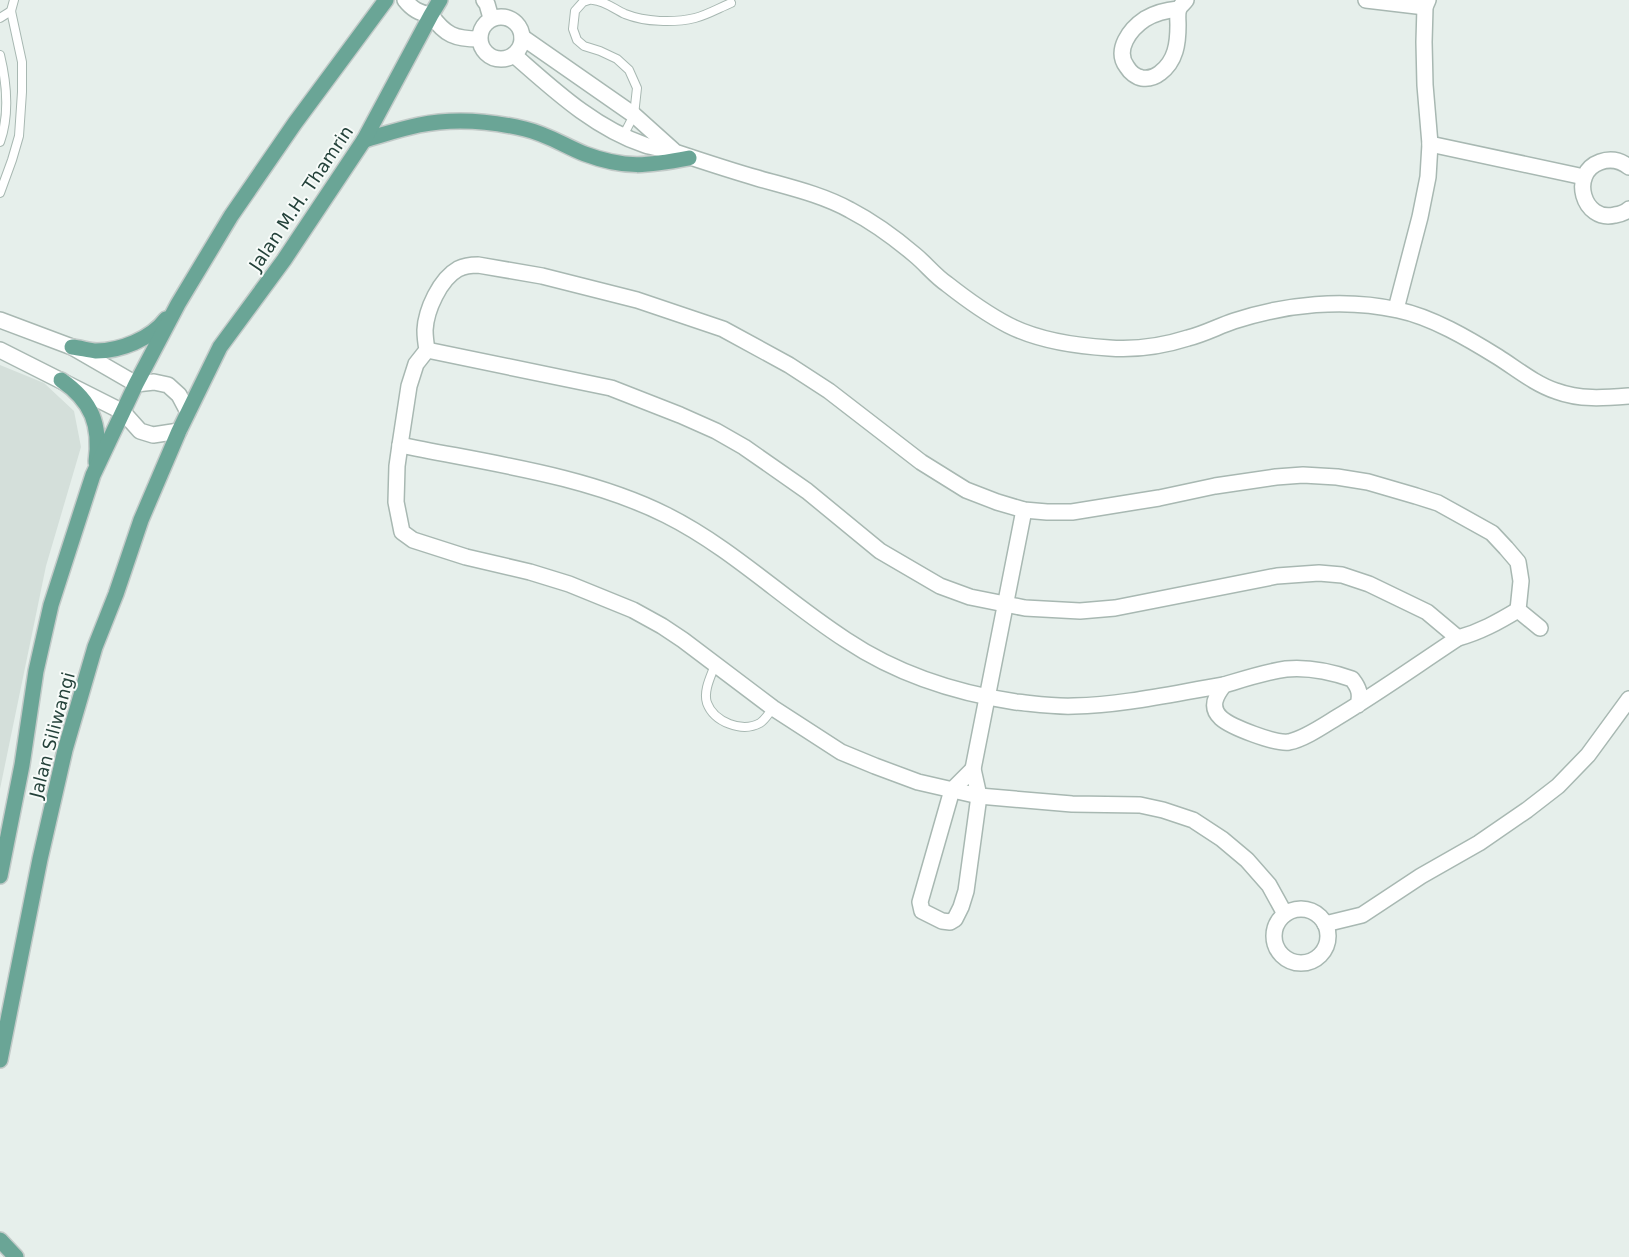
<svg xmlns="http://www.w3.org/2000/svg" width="1629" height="1257" viewBox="0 0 1629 1257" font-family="'DejaVu Sans',sans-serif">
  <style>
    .built { fill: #d4dfda }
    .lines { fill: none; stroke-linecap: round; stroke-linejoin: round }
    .service-casing { stroke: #a8b8b2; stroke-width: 10 }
    .minor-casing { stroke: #a8b8b2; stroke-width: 18 }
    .primary-casing { stroke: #c2cac8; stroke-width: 18 }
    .service { stroke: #fff; stroke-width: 8 }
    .minor { stroke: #fff; stroke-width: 15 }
    .primary { stroke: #6aa596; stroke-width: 15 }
    .labels { text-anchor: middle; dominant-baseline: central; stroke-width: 4; stroke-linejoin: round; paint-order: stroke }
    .street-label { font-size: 18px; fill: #24423a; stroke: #f7fbf9 }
  </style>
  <rect width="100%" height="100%" fill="#e6efeb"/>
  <!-- built -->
  <polygon class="built" points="0,365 44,383 74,411 81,447 46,566 0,789"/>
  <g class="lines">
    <defs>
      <g id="service">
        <polyline points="589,0 583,2 575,11 573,29 577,40 584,46 600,51 617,59 629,70 637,88 634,115 623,136"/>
        <path d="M 593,0 C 605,1 614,9 625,14 C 645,22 674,23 695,18 C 707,15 719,8 731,3"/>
        <polyline points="0,18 11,11"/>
        <path d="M 0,55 C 7,84 10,114 0,142"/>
        <polyline points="0,193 12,160 19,136 22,92 22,62 11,11 14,0"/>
        <path d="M 715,665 C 711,676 703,691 707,703 C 714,722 742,733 760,723 C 765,720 769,713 773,708"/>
      </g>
      <g id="minor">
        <path d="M 405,0 C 412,9 419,13 431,15 C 445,35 455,39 479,39"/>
        <polyline points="484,0 487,4 491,18"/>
        <polyline points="1366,0 1425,7"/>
        <path d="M 1178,9 C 1167,10 1155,13 1145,19 C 1130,29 1114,50 1127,67 C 1130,72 1136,77 1142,78 C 1149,79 1155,77 1160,73 C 1176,61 1178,43 1178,25 C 1178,20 1177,13 1179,9 C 1180,6 1184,3 1186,0"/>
        <circle cx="501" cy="38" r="21"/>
        <polyline points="522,37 634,115 673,150"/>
        <path d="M 514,55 C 553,89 594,128 645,145 C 654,148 665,149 675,152 C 702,161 729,170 757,178 C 788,187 821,194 850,210 C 873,222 895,238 915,255 C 926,264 935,276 947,284 C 966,299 987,314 1008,325 C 1039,341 1076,346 1109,348 C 1136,350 1163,346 1188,338 C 1204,334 1219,326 1234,321 C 1286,304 1345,298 1398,310 C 1432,317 1469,339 1498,357 C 1517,369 1535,384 1556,391 C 1580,400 1604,398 1629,396"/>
        <polyline points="1430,144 1584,177"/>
        <path d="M 1629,167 C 1620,160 1611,158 1600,162 C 1569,173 1583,223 1615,215 C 1621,214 1625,213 1629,209"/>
        <polyline points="1396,309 1420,217 1428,177 1430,144 1425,85 1424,42 1425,7 1428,0"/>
        <polyline points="0,320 72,347 136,384 154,382 168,385 179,395 188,412"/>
        <polyline points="0,350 123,412 140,431 153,435 179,431"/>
        <polyline points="427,350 611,388 680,415 716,431 744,447 807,491 880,551 940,586 970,597 1025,608 1080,611 1115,608 1277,576 1319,573 1342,575 1369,584 1427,612 1458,638"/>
        <path d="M 400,445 C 487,463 586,475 666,515 C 732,548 784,600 846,640 C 897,674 956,693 1016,702 C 1036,704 1055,707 1074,706 C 1124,705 1175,693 1224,685"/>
        <path d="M 1358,705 C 1361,694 1359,688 1352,679 C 1332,672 1307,667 1286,669 C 1265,672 1244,679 1224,685 C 1216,695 1209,707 1221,718 C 1231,727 1275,744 1289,742 C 1304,739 1323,726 1336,718 C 1378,693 1417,665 1458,638 C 1480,632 1498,622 1518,610"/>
        <polygon points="973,769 979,796 966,891 961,907 955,919 950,922 942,921 922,911 920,902 952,790"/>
        <polyline points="973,769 1024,510"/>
        <circle cx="1301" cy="936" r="27"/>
        <path d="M 1285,914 L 1269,885 L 1247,860 L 1222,839 L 1193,820 L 1163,810 L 1140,805 L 1072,804 L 979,796 L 918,782 L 875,766 L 841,752 L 773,708 L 683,640 L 662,626 L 633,610 L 569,584 L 530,572 L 466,557 L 413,540 L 402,532 L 396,502 L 397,466 L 400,445 L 409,386 L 416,364 L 427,350 C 426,344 425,337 425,330 C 426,310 440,279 458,269 C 464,266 471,265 478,265 L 542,276 L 637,300 L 723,329 L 789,365 L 829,391 L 921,462 L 966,490 L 997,502 L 1024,510 L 1047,512 L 1072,512 L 1159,498 L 1215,486 L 1276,477 L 1303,475 L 1337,477 L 1368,482 L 1416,496 L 1438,503 L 1492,533 L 1506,548 L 1518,562 L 1521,581 L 1518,610 L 1540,628"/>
        <polyline points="1325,924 1362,915 1421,876 1479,843 1527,810 1558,786 1588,755 1629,699"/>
      </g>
      <g id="primary">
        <path d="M 364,140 C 382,135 400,129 419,125 C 453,118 491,121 525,129 C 547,134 565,146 585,154 C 625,169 648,166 689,158"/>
        <path d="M 72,347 C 80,348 88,350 96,351 C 120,351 151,339 166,319"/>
        <path d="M 61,380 C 92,401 101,425 96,462"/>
        <polyline points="0,876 22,765 36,671 51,605 93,475 136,384 178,304 231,216 295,123 386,0"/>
        <polyline points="0,1060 40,859 65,750 95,647 116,594 141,520 179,431 220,347 284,260 364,140 431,15 440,0"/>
        <polyline points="0,1240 16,1257"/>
      </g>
    </defs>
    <!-- service casing -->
    <use href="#service" class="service-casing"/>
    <!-- minor casing -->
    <use href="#minor" class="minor-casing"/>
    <!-- primary casing -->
    <use href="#primary" class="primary-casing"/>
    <!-- service -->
    <use href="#service" class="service"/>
    <!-- minor -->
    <use href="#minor" class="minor"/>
    <!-- primary -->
    <use href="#primary" class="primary"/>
  </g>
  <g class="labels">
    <!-- street labels -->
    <g class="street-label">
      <text transform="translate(301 198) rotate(-56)">Jalan M.H. Thamrin</text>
      <text transform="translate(52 735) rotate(-75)">Jalan Siliwangi</text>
    </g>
  </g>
</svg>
